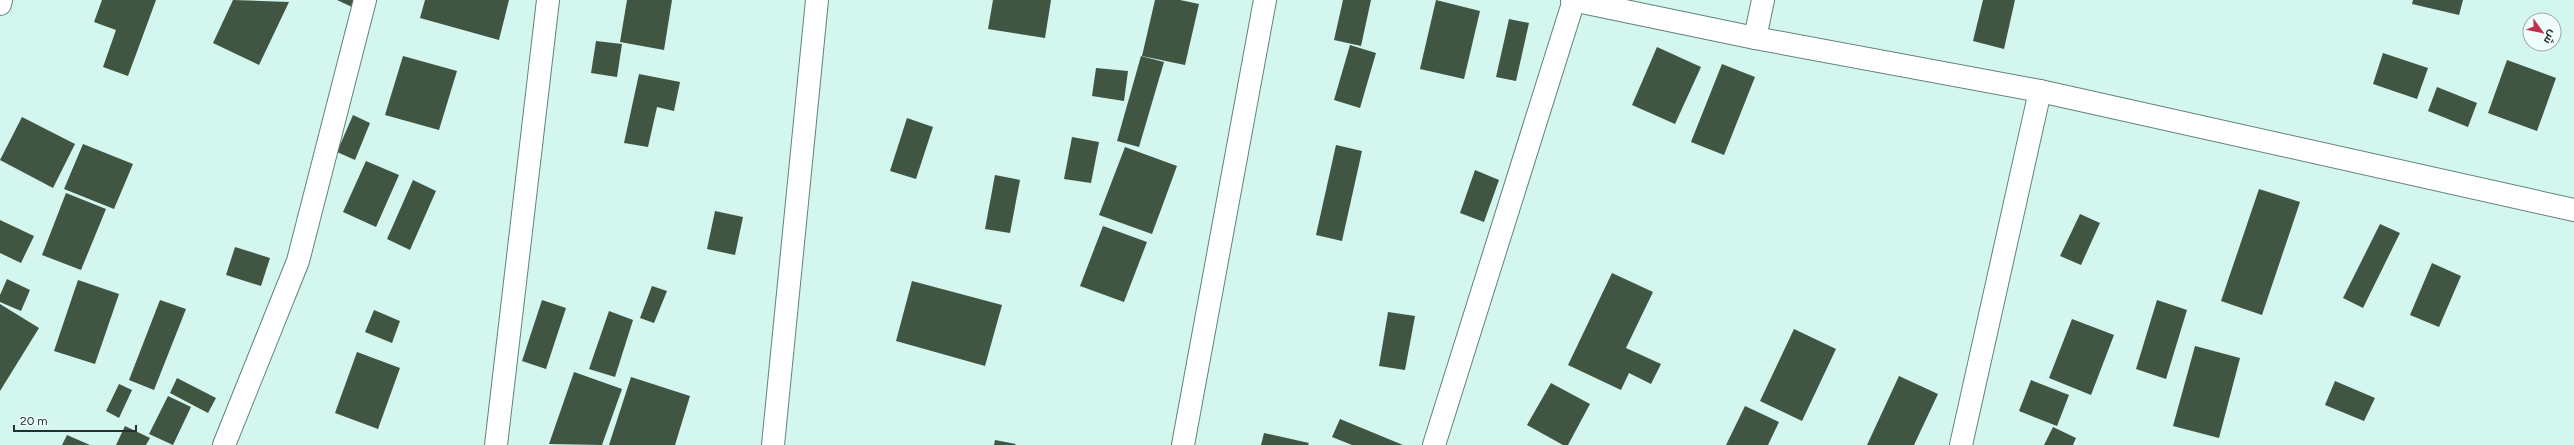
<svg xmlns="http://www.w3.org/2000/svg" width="2574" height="445" viewBox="0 0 2574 445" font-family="Figtree,Cairo,sans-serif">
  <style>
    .building { fill: #415543 }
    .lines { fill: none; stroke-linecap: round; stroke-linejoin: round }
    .minor-casing { stroke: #62827c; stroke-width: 24 }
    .minor { stroke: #fff; stroke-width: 22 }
  </style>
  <rect width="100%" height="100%" fill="#d3f6ef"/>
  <!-- building -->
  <g class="building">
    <polygon points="102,0 156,0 128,76 103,67 116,30 94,22"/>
    <polygon points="233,0 289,2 259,65 213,43"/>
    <polygon points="337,0 355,0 352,7"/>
    <polygon points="425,0 509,0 499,40 420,18"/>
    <polygon points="627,0 672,0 664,50 620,42"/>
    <polygon points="993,0 1051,0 1045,38 988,29"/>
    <polygon points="1155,0 1180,0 1199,4 1185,65 1142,56"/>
    <polygon points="1343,0 1371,0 1361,46 1334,40"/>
    <polygon points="1436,0 1480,11 1464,79 1420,69"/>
    <polygon points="1983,0 2015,0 2004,49 1973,41"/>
    <polygon points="2413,0 2463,0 2459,15 2412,4"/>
    <polygon points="1509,19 1529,23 1516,81 1496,77"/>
    <polygon points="596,41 622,44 617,77 591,73"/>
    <polygon points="1350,45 1376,53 1360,108 1334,100"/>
    <polygon points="1657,47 1701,67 1675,124 1632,105"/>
    <polygon points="2383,53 2428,68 2417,99 2373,84"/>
    <polygon points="403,56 457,71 439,130 385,115"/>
    <polygon points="1141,56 1164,62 1139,147 1117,141"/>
    <polygon points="2507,60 2556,78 2537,131 2488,113"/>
    <polygon points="1722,64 1755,77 1724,155 1691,142"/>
    <polygon points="1096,68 1128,71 1124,101 1092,96"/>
    <polygon points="639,74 680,82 674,111 657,107 648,147 624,143"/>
    <polygon points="2437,87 2477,103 2468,127 2428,111"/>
    <polygon points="353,115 370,123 355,160 337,152"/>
    <polygon points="22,117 75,144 53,188 0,160"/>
    <polygon points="907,118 933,127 916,179 890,171"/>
    <polygon points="1072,137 1099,142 1091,183 1064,179"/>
    <polygon points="83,144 133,164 114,209 64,189"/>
    <polygon points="1336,145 1362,151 1342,241 1316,235"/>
    <polygon points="1125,147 1177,166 1152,234 1099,215"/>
    <polygon points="366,161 399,175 376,227 343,212"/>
    <polygon points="1475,170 1499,180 1484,222 1460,213"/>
    <polygon points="995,175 1020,180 1010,233 985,229"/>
    <polygon points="413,180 436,191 410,250 387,239"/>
    <polygon points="2259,189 2300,202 2262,315 2221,301"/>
    <polygon points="66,193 106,209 81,270 42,255"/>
    <polygon points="715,211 743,217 735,255 707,249"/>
    <polygon points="2080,214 2100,223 2081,265 2060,256"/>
    <polygon points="0,220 34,236 21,263 0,253"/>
    <polygon points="2380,224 2400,233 2363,308 2343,298"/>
    <polygon points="1103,226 1147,242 1124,302 1080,286"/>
    <polygon points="235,247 270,258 261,286 226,275"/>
    <polygon points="2432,263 2461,276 2439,327 2410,315"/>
    <polygon points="1612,273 1653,292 1626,348 1661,364 1651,384 1629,373 1621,390 1568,365"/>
    <polygon points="7,279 30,290 21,311 0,302 0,295"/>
    <polygon points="78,280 119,294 95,364 54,351"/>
    <polygon points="912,281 1002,305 985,366 896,341"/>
    <polygon points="652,286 667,291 654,323 640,318"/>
    <polygon points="160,300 186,309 154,390 129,380"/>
    <polygon points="542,300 566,308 546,369 522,361"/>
    <polygon points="2157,300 2187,310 2166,379 2136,369"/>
    <polygon points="0,304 39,328 0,391"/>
    <polygon points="374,310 400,321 392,343 365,332"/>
    <polygon points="609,311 633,320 615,377 589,369"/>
    <polygon points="1388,312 1415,316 1405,370 1379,366"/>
    <polygon points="2072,319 2114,335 2091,395 2049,378"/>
    <polygon points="1794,329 1836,349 1802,421 1760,401"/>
    <polygon points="2195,346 2240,358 2219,438 2173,426"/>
    <polygon points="357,352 400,368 378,429 335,413"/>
    <polygon points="574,372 622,389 602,445 549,444"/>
    <polygon points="1899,376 1938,394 1914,445 1867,445"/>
    <polygon points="631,377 690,396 675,445 609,445"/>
    <polygon points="177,378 216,398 208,413 170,393"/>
    <polygon points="2031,380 2069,395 2057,426 2019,411"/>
    <polygon points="2335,381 2375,398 2364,421 2325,405"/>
    <polygon points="1551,383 1590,404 1568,445 1563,445 1527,425"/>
    <polygon points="119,384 132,390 119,418 106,411"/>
    <polygon points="168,396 191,407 173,445 149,434"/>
    <polygon points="1745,406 1779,422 1768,445 1726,445"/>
    <polygon points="1340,419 1403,445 1352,445 1332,437"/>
    <polygon points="125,426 150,438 146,445 116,445"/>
    <polygon points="2053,427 2076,438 2073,445 2044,445"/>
    <polygon points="1264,433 1309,443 1308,445 1261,445"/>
    <polygon points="67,435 90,445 62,445"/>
    <polygon points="995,440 1016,444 1015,445 994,445"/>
  </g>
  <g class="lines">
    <defs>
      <g id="minor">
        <polyline points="1572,0 1755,38 2040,91 2574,210"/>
        <polyline points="0,4 1,0"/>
        <polyline points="1755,38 1763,0"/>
        <polyline points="224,445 298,261 365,0"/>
        <polyline points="496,445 548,0"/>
        <polyline points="773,445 817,0"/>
        <polyline points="1183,445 1265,0"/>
        <polyline points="1434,445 1574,0"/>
        <polyline points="1961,445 2040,91"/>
      </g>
    </defs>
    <!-- minor casing -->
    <use href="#minor" class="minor-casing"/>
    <!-- minor -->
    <use href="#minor" class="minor"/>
  </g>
  <!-- north arrow -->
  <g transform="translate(2542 32) rotate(123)"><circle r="19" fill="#f0fefb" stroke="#9eaca9"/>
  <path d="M0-3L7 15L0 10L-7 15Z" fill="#c23149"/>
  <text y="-6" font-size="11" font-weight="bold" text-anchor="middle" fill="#23312e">ش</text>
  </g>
  <!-- scale -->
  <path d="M14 425v6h122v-6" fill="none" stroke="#23312e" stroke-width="2"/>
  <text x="20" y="425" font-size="12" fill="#23312e" stroke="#f0fefb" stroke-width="3" paint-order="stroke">20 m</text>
</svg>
